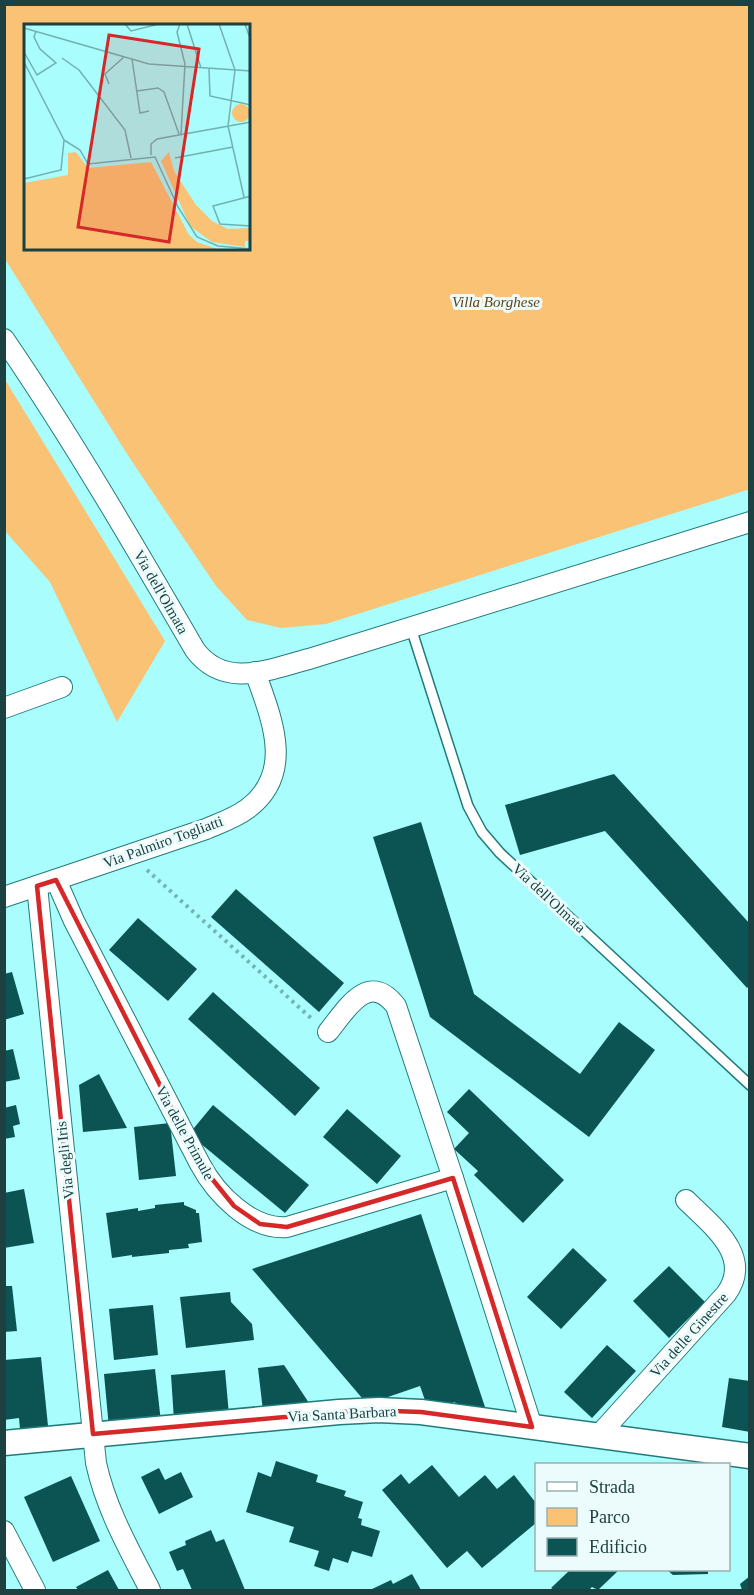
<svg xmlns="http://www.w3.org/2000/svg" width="754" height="1595" viewBox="0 0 754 1595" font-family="'Times New Roman',serif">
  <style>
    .green { fill: #f9c274; fill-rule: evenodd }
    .building { fill: #0c5454 }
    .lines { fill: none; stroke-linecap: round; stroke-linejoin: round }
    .service-casing { stroke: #227b7b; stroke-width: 12 }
    .minor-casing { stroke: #227b7b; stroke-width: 22 }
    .tertiary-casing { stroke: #227b7b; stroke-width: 27 }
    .path { stroke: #73b4b3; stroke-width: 4; stroke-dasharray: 3 4.5; stroke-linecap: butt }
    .service { stroke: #fff; stroke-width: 9 }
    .minor { stroke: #fff; stroke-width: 20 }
    .tertiary { stroke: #fff; stroke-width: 24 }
    .marked { fill: none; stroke: #d62828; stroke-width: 4.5; stroke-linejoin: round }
    .labels { text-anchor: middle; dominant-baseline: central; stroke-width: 6; stroke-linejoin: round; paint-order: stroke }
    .park-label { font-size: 15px; font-style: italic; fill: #604418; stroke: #ecfcfc }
    .street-label { font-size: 15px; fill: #1d4040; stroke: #ecfcfc }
    .inset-road { fill: none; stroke: #71b1b1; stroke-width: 1.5 }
    .view { fill: #d62828; fill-opacity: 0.15; stroke: #d62828; stroke-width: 3 }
    .inset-edge { fill: none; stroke: #1d4040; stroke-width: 3 }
  </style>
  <rect width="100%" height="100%" fill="#a9fdfc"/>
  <!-- green -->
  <g class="green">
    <path d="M 4,5 L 749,5 L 749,491 L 747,490 L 326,624 L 281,628 L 247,620 L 216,586 L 129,457 L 5,259 ZM 26,26 L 249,26 L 249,249 L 26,249 Z"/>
    <polygon points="4,378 165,641 117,722 50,582 5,531"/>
  </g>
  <!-- building -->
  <g class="building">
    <polygon points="614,774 750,924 750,985 747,988 605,831 520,855 505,805"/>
    <polygon points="421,822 474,994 580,1074 619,1022 655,1050 589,1137 430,1017 373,837"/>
    <polygon points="236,889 344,983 319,1012 211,917"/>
    <polygon points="138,918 197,969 168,1001 109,950"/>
    <polygon points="12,972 24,1014 4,1020 4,974"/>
    <polygon points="213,992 320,1088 295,1116 188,1019"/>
    <polygon points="13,1049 20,1079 4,1082 4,1051"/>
    <polygon points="99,1074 127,1128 83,1132 79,1085"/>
    <polygon points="469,1089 564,1180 523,1223 474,1175 478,1171 454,1149 469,1133 447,1112"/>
    <polygon points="16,1105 20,1124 13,1126 15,1137 4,1139 4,1108"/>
    <polygon points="213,1105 309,1185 285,1213 189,1134"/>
    <polygon points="347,1109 401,1156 377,1184 323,1137"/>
    <polygon points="170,1123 176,1176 139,1180 134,1127"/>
    <polygon points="24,1189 34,1243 4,1248 4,1193"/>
    <polygon points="184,1202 184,1205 196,1210 196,1213 199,1213 202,1242 188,1244 189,1248 169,1250 169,1253 132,1257 132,1255 112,1258 106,1213 138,1208 138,1211 155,1208 155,1205"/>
    <polygon points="421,1214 485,1407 470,1411 468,1406 457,1409 455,1402 439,1408 427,1406 420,1386 385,1398 384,1402 362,1398 252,1269"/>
    <polygon points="573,1248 607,1280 561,1329 527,1297"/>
    <polygon points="669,1266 705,1302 669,1338 633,1301"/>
    <polygon points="4,1286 12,1286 17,1331 4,1332"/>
    <polygon points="230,1292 231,1302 252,1324 254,1340 186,1348 180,1297"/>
    <polygon points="153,1305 158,1355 114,1360 109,1309"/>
    <polygon points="607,1345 636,1371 592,1418 564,1392"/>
    <polygon points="41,1357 48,1426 20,1429 19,1418 4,1420 4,1360"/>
    <polygon points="284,1365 311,1406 263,1411 258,1368"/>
    <polygon points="155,1369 161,1422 109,1428 104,1374"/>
    <polygon points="225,1370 229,1415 174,1420 171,1375"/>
    <polygon points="729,1378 750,1381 750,1432 722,1427"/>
    <polygon points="276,1461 318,1475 316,1482 346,1491 344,1496 363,1502 358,1518 362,1519 361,1525 380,1531 372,1557 352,1551 348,1563 333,1558 329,1571 314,1566 319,1551 289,1542 294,1527 246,1512 258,1472 271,1477"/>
    <polygon points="432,1465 459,1497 485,1475 497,1489 514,1475 536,1503 536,1523 482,1568 467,1551 447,1568 382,1490 401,1474 409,1484"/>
    <polygon points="159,1468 165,1480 181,1472 193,1497 159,1514 141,1477"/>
    <polygon points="71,1476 100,1541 53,1562 24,1497"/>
    <polygon points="211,1530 216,1542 224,1539 245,1590 192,1590 183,1569 177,1571 169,1552 186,1545 185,1541"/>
    <polygon points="108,1570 119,1590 78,1590 76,1587"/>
    <polygon points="570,1570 619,1570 598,1590 592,1587 589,1590 554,1590 551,1588"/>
    <polygon points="667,1570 708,1570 708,1574 673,1575"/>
    <polygon points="412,1574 421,1590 370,1590 391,1580 393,1584"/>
    <polygon points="750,1576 750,1590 742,1590 740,1584"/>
  </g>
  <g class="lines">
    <defs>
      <polyline id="service" points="411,628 468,806 482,832 500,853 750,1085"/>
      <g id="minor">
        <path d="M 4,339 C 73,440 134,545 195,650 C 225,690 270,669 309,659 L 750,522"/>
        <polyline points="4,708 62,687"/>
        <path d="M 56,880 L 74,921 L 200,1164 C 216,1194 251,1230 287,1227 L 453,1178"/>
        <path d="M 37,886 L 96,1463 C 106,1509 129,1549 150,1590"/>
        <path d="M 4,897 L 206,829 C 220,823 235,818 247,809 C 296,773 271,717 255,672"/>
        <path d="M 328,1032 C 346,1010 368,970 396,1006 L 453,1178 L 532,1427"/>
        <path d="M 598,1436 L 726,1294 C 754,1256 711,1225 686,1200"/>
        <polyline points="4,1531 35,1590"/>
      </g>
      <polyline id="tertiary" points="4,1443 339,1412 379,1410 421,1412 750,1456"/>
    </defs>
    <!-- service casing -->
    <use href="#service" class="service-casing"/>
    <!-- minor casing -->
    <use href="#minor" class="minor-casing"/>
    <!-- tertiary casing -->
    <use href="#tertiary" class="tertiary-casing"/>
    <!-- path -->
    <polyline class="path" points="147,870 311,1018"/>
    <!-- service -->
    <use href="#service" class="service"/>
    <!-- minor -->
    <use href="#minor" class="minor"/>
    <!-- tertiary -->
    <use href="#tertiary" class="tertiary"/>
  </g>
  <!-- marked area -->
  <path class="marked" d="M 56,880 L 200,1164 L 234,1206 L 260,1224 L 287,1227 L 453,1178 L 532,1427 L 421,1412 L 365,1410 L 93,1434 L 37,886 Z"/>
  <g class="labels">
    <!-- park labels -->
    <g class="park-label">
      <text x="496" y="302">Villa Borghese</text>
    </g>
    <!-- street labels -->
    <g class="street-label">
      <text transform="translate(161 592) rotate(60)">Via dell'Olmata</text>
      <text transform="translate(163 842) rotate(-20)">Via Palmiro Togliatti</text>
      <text transform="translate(549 898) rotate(43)">Via dell'Olmata</text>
      <text transform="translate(185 1133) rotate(61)">Via delle Primule</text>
      <text transform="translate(65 1160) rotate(-96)">Via degli Iris</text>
      <text transform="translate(689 1335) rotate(-48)">Via delle Ginestre</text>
      <text transform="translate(342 1414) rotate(-3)">Via Santa Barbara</text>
    </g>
  </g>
  <!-- overview -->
  <g transform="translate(24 24)">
    <rect width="226" height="226" fill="#a9fdfc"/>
    <path d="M208 89a9 9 0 1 1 18 0a9 9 0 1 1-18 0ZM 52,128 L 64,144 L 127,138 L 165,211 L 173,218 L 196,226 L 0,226 L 0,159 L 44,151 L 44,129 ZM 145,128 L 150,147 L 172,181 L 188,197 L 204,205 L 226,204 L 226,217 L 221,217 L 221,223 L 188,218 L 166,202 L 137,137 Z" fill="#f9c274"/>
    <path class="inset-road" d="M 101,0 L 107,7 L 135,0M 156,0 L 153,8 L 161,40 L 157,110M 163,0 L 177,44M 195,0 L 211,46 L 204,102 L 220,173M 221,0 L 227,17M 0,4 L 125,40 L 227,47M 0,28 L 13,51 L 32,39 L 16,25 L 10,13 L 12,7M 38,34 L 55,46 L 101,106 L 107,134M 108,35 L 116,89 L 125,87M 0,38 L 40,116 L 37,146 L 0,155M 185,45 L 186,72 L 227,81M 85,60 L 81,50 L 100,33M 113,67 L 134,64 L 140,68 L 155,110M 40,116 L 56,126 L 64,140 L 131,133 L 154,183 L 173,213 L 194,222 L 227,225M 127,131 L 127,120 L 133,115 L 227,98M 151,134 L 209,123M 227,172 L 189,182 L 196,200 L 227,202"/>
    <path class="view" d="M 85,11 L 175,25 L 145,218 L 54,203 Z"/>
    <rect width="226" height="226" class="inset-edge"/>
  </g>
  <!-- border -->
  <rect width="754" height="1595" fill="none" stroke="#1d4040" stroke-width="12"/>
  <!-- legend -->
  <rect x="535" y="1463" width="195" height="108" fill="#ecfcfc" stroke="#99b1b1" stroke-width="1.5"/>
  <rect x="547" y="1482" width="30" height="9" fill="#ffffff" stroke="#99b1b1" stroke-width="1.5"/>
  <text x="589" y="1493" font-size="18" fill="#1d4040">Strada</text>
  <rect x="547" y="1508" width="30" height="18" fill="#f9c274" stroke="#99b1b1" stroke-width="1.5"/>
  <text x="589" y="1523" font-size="18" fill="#1d4040">Parco</text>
  <rect x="547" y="1538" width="30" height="18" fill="#0c5454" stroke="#99b1b1" stroke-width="1.5"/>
  <text x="589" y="1553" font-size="18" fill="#1d4040">Edificio</text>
</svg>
